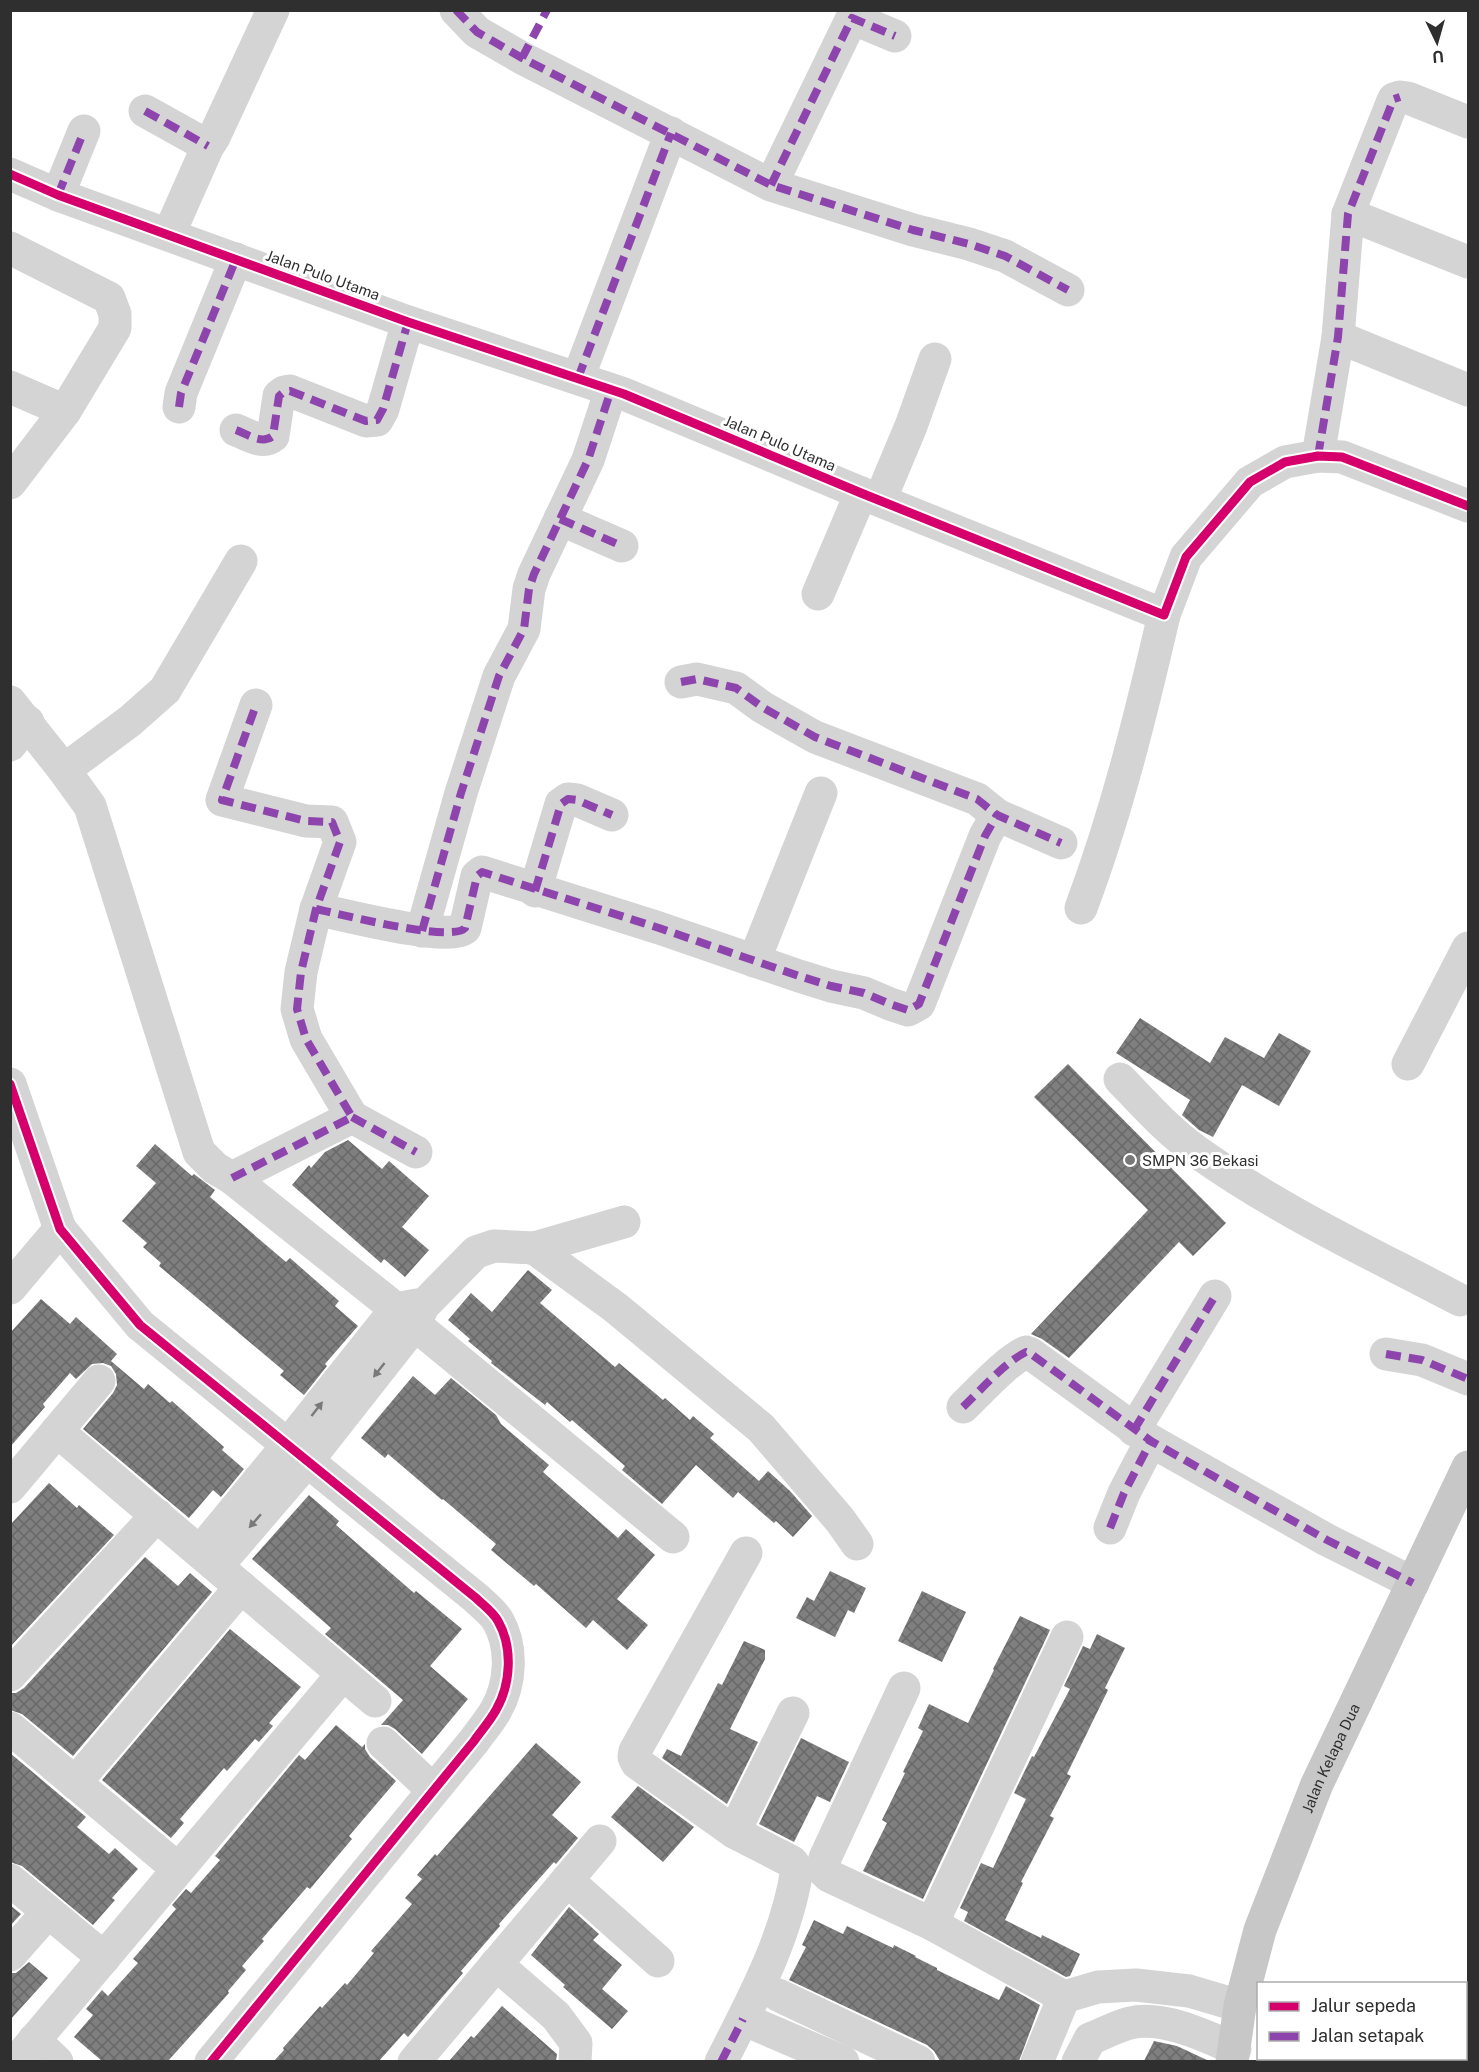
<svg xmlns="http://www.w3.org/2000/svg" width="1479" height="2072" viewBox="0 0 1479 2072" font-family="'Public Sans',sans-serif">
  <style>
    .building { fill: url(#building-cross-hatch) }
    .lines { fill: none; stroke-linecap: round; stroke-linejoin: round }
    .minor { stroke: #d4d4d4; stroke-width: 33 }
    .major { stroke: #c7c7c7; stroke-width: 33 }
    .quiet { stroke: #8e44ad; stroke-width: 8; stroke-dasharray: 15 8; stroke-linecap: butt }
    .cycleway-casing { stroke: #fff; stroke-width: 13 }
    .cycleway { stroke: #d6006c; stroke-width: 9 }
    .oneway { fill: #797979 }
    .poi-dot { fill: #787878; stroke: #fff; stroke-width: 2 }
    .labels { text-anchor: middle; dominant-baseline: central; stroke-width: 6; stroke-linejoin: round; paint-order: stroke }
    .street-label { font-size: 15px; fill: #2f2f2f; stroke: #fff }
    .poi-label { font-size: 15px; fill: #2f2f2f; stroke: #fff; text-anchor: start }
  </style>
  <defs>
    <pattern id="building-cross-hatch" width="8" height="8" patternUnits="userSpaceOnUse" patternTransform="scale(1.5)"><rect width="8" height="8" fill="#7f7f7f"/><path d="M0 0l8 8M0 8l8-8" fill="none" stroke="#686868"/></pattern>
  </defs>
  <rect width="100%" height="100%" fill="#fff"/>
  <!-- building -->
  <g class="building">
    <polygon points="1140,1018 1210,1063 1225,1037 1264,1058 1279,1033 1311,1051 1279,1106 1242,1085 1213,1137 1199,1130 1182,1115 1190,1100 1116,1053"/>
    <polygon points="1068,1064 1226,1223 1193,1256 1179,1242 1069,1358 1042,1339 1031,1334 1148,1210 1034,1097"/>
    <polygon points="348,1140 382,1169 389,1161 429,1196 402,1227 429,1250 405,1277 384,1259 381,1263 292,1185 309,1165 311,1168 325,1152"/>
    <polygon points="155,1144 192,1176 194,1174 215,1190 210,1197 286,1262 290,1258 339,1301 335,1306 358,1326 325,1364 327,1366 304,1395 280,1375 284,1371 159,1266 161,1263 143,1247 147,1243 122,1221 156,1183 136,1166"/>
    <polygon points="528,1270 552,1290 540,1303 573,1331 615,1367 619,1363 663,1400 665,1398 690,1420 693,1416 714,1434 710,1438 759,1481 768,1471 790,1491 812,1516 793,1537 776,1521 774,1523 738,1492 733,1498 696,1465 662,1504 622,1470 625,1466 572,1420 570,1422 547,1402 545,1405 491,1363 492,1361 468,1341 470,1339 448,1320 471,1293 492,1312"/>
    <polygon points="41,1299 70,1324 76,1317 117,1354 111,1361 144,1389 148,1384 170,1403 172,1401 224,1447 222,1450 244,1469 221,1497 213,1490 189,1518 83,1429 113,1393 117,1385 116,1374 111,1366 103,1363 92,1364 76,1379 70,1373 43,1404 45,1407 10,1447 10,1333"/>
    <polygon points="413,1376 435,1395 451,1378 496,1415 501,1424 549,1465 543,1472 618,1538 626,1529 655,1555 617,1599 648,1625 627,1650 593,1620 586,1628 536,1584 534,1586 491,1550 496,1544 443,1499 442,1500 388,1454 385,1458 361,1438"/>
    <polygon points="49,1483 77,1508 79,1505 114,1535 10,1647 10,1525"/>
    <polygon points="309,1495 339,1521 336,1525 361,1547 414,1593 416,1591 462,1629 430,1666 468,1699 422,1754 395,1729 388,1725 381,1725 403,1700 325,1634 331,1628 252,1559"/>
    <polygon points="145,1557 178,1586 190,1573 212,1592 73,1756 22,1714 10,1710 10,1693 16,1693 24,1688"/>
    <polygon points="830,1571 866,1588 854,1613 848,1610 835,1637 796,1618 807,1597 814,1601"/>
    <polygon points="922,1591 966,1612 942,1662 898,1641"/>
    <polygon points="1020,1616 1050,1630 923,1899 863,1871 887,1823 882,1820 905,1773 903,1772 923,1731 918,1728 929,1704 968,1723 994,1670 993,1669"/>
    <polygon points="230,1629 301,1687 269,1723 273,1726 259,1742 255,1739 227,1771 224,1768 180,1819 184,1823 171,1838 102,1780"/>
    <polygon points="1097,1634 1125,1648 1105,1688 1108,1690 1067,1774 1071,1776 1050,1816 1054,1818 1021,1882 1023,1883 1005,1920 1041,1938 1042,1935 1080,1954 1070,1976 1066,1977 964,1921 968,1912 960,1908 981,1863 993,1868 1026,1799 1014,1793 1032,1756 1034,1757 1070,1689 1064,1686 1083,1646 1090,1649"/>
    <polygon points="744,1641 765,1650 765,1659 730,1729 758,1742 727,1804 662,1758 667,1749 681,1756 718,1683 722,1685"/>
    <polygon points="336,1725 362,1747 365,1744 365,1749 370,1757 396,1781 349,1836 352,1839 325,1871 310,1889 307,1887 262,1939 264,1941 242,1966 246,1970 228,1991 229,1993 168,2061 102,2061 74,2037 93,2015 86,2009 102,1990 108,1996 138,1963 133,1959 176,1909 172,1905 186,1889 191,1893 220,1860 215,1856 299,1755 305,1760"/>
    <polygon points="801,1738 849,1762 830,1802 817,1796 794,1842 759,1824"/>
    <polygon points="536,1743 581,1782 552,1815 578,1838 556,1864 554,1862 499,1924 500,1926 461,1971 463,1973 408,2037 404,2033 379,2061 274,2061 284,2050 283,2048 320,2006 322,2008 345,1983 347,1985 374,1953 371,1951 412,1904 405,1898 422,1879 417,1875 435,1854 437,1856"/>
    <polygon points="10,1753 86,1817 77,1827 109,1854 115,1848 138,1869 112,1898 115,1900 93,1925 22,1866 10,1862"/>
    <polygon points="638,1786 694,1827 663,1862 611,1817"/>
    <polygon points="10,1905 21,1914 10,1926"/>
    <polygon points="569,1907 599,1934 593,1940 622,1965 602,1989 628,2011 612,2029 563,1987 565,1985 531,1955"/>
    <polygon points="814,1920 843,1934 847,1926 893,1948 894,1945 916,1956 915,1957 937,1968 937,1970 999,2000 1006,1986 1040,2005 1019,2061 940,2061 934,2051 927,2045 789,1980 806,1947 802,1945"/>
    <polygon points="29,1962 48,1978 10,2020 10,1973 16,1973"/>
    <polygon points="502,2006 557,2054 556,2061 449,2061 471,2036 474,2038"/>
    <polygon points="1154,2041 1177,2046 1209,2061 1144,2061"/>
  </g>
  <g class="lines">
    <!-- minor -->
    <g class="minor">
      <polyline points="456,10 477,32 522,58 771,185 913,230 969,244 1005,256 1068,290"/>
      <polyline points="145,111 208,146"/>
      <polyline points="10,174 58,195 408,322 624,394 861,493 1164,615 1186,557 1250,482 1285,462 1318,456 1342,457 1468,506"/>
      <polyline points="771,185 852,18 895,36"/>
      <polyline points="58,195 84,131"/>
      <polyline points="1348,214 1468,262"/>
      <polyline points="169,234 208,146 214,137 273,10"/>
      <polyline points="10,248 109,298 115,314 115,328 65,411 10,483"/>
      <polyline points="1338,337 1468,390"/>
      <polyline points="578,378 671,133"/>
      <polyline points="10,387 65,411"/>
      <polyline points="179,407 181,393 236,259"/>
      <path d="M 236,430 C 247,434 262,445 273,436 L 279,396 L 284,392 L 290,391 L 366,421 L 377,420 L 383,409 L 408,322"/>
      <polyline points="1318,456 1338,337 1348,214 1392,103 1394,99 1400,97 1408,98 1468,122"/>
      <polyline points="880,500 911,426 935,359"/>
      <polyline points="560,519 622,546"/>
      <polyline points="818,594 861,493"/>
      <polyline points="681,682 697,679 736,688 762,707 815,737 977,799 997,815"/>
      <polyline points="10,702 64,770 90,806 199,1152 215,1168 232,1178 396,1309 673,1537"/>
      <polyline points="10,745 28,722"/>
      <polyline points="64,770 130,721 165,690 241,561"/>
      <polyline points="535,891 561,804 568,799 577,800 612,815"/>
      <path d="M 1081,908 C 1117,812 1141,714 1164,615"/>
      <path d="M 316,909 C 340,914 452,943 465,928 L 477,876 L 482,872 L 659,928 L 799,976 L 831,986 L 864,993 L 890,1004 L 908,1010 L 919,1004 L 985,836 L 997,815 L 1061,843"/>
      <polyline points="422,931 461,793 499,676 524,629 529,589 534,574 588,460 611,390"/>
      <polyline points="754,961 821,793"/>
      <polyline points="1408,1064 1468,948"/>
      <path d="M 1120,1079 C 1144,1104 1168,1131 1196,1151 C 1278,1210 1371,1253 1460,1300"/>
      <path d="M 10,1084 L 60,1229 L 140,1325 L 476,1598 C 483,1605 493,1612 498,1621 C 513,1647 511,1684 496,1710 C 490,1721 481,1731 474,1741 L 211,2062"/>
      <polyline points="352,1117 416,1152"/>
      <polyline points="232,1178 352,1117 306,1039 297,1009 301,972 316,909 340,842 332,822 306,821 222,800 256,705"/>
      <polyline points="534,1248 616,1308 761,1428 840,1520 857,1544"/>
      <polyline points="10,1288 60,1229"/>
      <polyline points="1386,1354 1422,1360 1468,1379"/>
      <path d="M 963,1407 C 981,1390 1004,1363 1026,1352 L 1031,1354 L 1151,1441 L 1327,1540 L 1413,1583"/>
      <polyline points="1134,1430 1215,1296"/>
      <polyline points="57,1431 375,1701"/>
      <polyline points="10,1487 99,1381"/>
      <polyline points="1110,1528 1124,1493 1151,1441"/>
      <polyline points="200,1552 287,1446 396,1309 417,1305"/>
      <polyline points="217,1566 308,1460 415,1324 423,1306 476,1252 494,1246 534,1248 624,1222"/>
      <polyline points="10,1675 157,1515"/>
      <polyline points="904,1688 825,1858 822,1869 829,1876 932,1924 1064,1997 1098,1987 1136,1985 1189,1991 1240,2006"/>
      <polyline points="10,1728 178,1869"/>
      <polyline points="383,1743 433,1790"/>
      <polyline points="75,1783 241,1587"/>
      <polyline points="734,1832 793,1713"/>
      <polyline points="10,1880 104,1958"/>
      <polyline points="567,1880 658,1961"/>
      <polyline points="932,1924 1067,1637"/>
      <polyline points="10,1955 48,1912"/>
      <polyline points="496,1964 556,2016 576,2043 575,2062"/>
      <polyline points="778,1995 919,2062"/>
      <polyline points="743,2019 843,2062"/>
      <polyline points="34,2040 57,2062"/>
      <polyline points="16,2062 343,1674"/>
      <polyline points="414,2062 600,1841"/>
      <path d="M 721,2062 C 752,2001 787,1937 797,1869 L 792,1862 L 734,1832 L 637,1763 L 634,1757 L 635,1751 L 746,1553"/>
      <polyline points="1037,2062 1064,1997"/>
      <path d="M 1078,2062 L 1090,2039 C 1103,2034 1117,2026 1130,2023 C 1162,2015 1206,2036 1235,2049"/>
    </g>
    <!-- major -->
    <path class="major" id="s1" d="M 1232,2062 L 1240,2006 L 1260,1930 L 1317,1784 L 1468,1467"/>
    <!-- quiet -->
    <g class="quiet">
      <polyline points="456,10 477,32 522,58 771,185 913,230 969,244 1005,256 1068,290"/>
      <polyline points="522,58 547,10"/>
      <polyline points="145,111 208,146"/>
      <polyline points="771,185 852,18 895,36"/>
      <polyline points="58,195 84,131"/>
      <polyline points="578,378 671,133"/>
      <polyline points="179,407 181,393 236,259"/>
      <path d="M 236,430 C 247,434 262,445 273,436 L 279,396 L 284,392 L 290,391 L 366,421 L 377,420 L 383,409 L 408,322"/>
      <polyline points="1318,456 1338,337 1348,214 1392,103 1394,99 1400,97"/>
      <polyline points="560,519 622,546"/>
      <polyline points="681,682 697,679 736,688 762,707 815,737 977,799 997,815"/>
      <polyline points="535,891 561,804 568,799 577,800 612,815"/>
      <path d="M 316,909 C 340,914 452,943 465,928 L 477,876 L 482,872 L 659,928 L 799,976 L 831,986 L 864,993 L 890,1004 L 908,1010 L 919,1004 L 985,836 L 997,815 L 1061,843"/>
      <polyline points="422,931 461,793 499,676 524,629 529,589 534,574 588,460 611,390"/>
      <polyline points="352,1117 416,1152"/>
      <polyline points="232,1178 352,1117 306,1039 297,1009 301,972 316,909 340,842 332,822 306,821 222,800 256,705"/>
      <polyline points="1386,1354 1422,1360 1468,1379"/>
      <path d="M 963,1407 C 981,1390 1004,1363 1026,1352 L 1031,1354 L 1151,1441 L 1327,1540 L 1413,1583"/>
      <polyline points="1134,1430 1215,1296"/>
      <polyline points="1110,1528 1124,1493 1151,1441"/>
      <polyline points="721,2062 743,2019"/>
    </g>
    <defs>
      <g id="cycleway">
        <polyline points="10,174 58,195 408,322 624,394 861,493 1164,615 1186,557 1250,482 1285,462 1318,456 1342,457 1468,506"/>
        <path d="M 10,1084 L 60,1229 L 140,1325 L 476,1598 C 483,1605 493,1612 498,1621 C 513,1647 511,1684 496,1710 C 490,1721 481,1731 474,1741 L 211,2062"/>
      </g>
    </defs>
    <!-- cycleway casing -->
    <use href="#cycleway" class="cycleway-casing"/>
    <!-- cycleway -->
    <use href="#cycleway" class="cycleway"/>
  </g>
  <!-- one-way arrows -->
  <defs><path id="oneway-solid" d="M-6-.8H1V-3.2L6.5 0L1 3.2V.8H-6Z" transform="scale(1.5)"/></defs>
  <g class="oneway">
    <use href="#oneway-solid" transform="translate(379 1370) rotate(128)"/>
    <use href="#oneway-solid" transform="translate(317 1409) rotate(-52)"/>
    <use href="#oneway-solid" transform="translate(255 1521) rotate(131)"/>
  </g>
  <!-- markers -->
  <circle class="poi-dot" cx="1130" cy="1160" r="6"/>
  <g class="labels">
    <!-- street labels -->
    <g class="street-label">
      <text transform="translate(323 275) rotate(20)">Jalan Pulo Utama</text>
      <text transform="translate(780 443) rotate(23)">Jalan Pulo Utama</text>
      <text stroke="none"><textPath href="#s1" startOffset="321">Jalan Kelapa Dua</textPath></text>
    </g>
    <!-- poi labels -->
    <g class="poi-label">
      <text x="1142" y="1160">SMPN 36 Bekasi</text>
    </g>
  </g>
  <!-- border -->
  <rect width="1479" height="2072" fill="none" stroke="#2f2f2f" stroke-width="24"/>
  <!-- legend -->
  <rect x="1257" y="1982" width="210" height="78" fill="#ffffff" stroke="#acacac" stroke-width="1.5"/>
  <rect x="1269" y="2002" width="30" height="9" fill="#d6006c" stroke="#acacac" stroke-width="1.5"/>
  <text x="1311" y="2012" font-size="18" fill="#2f2f2f">Jalur sepeda</text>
  <rect x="1269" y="2032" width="30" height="9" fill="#8e44ad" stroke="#acacac" stroke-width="1.5"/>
  <text x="1311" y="2042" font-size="18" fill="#2f2f2f">Jalan setapak</text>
  <!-- north arrow -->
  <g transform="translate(1437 42) rotate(175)" stroke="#ffffff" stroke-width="4.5" paint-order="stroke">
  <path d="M0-4.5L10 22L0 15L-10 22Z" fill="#2f2f2f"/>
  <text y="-9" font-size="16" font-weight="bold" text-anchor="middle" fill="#2f2f2f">U</text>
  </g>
</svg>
